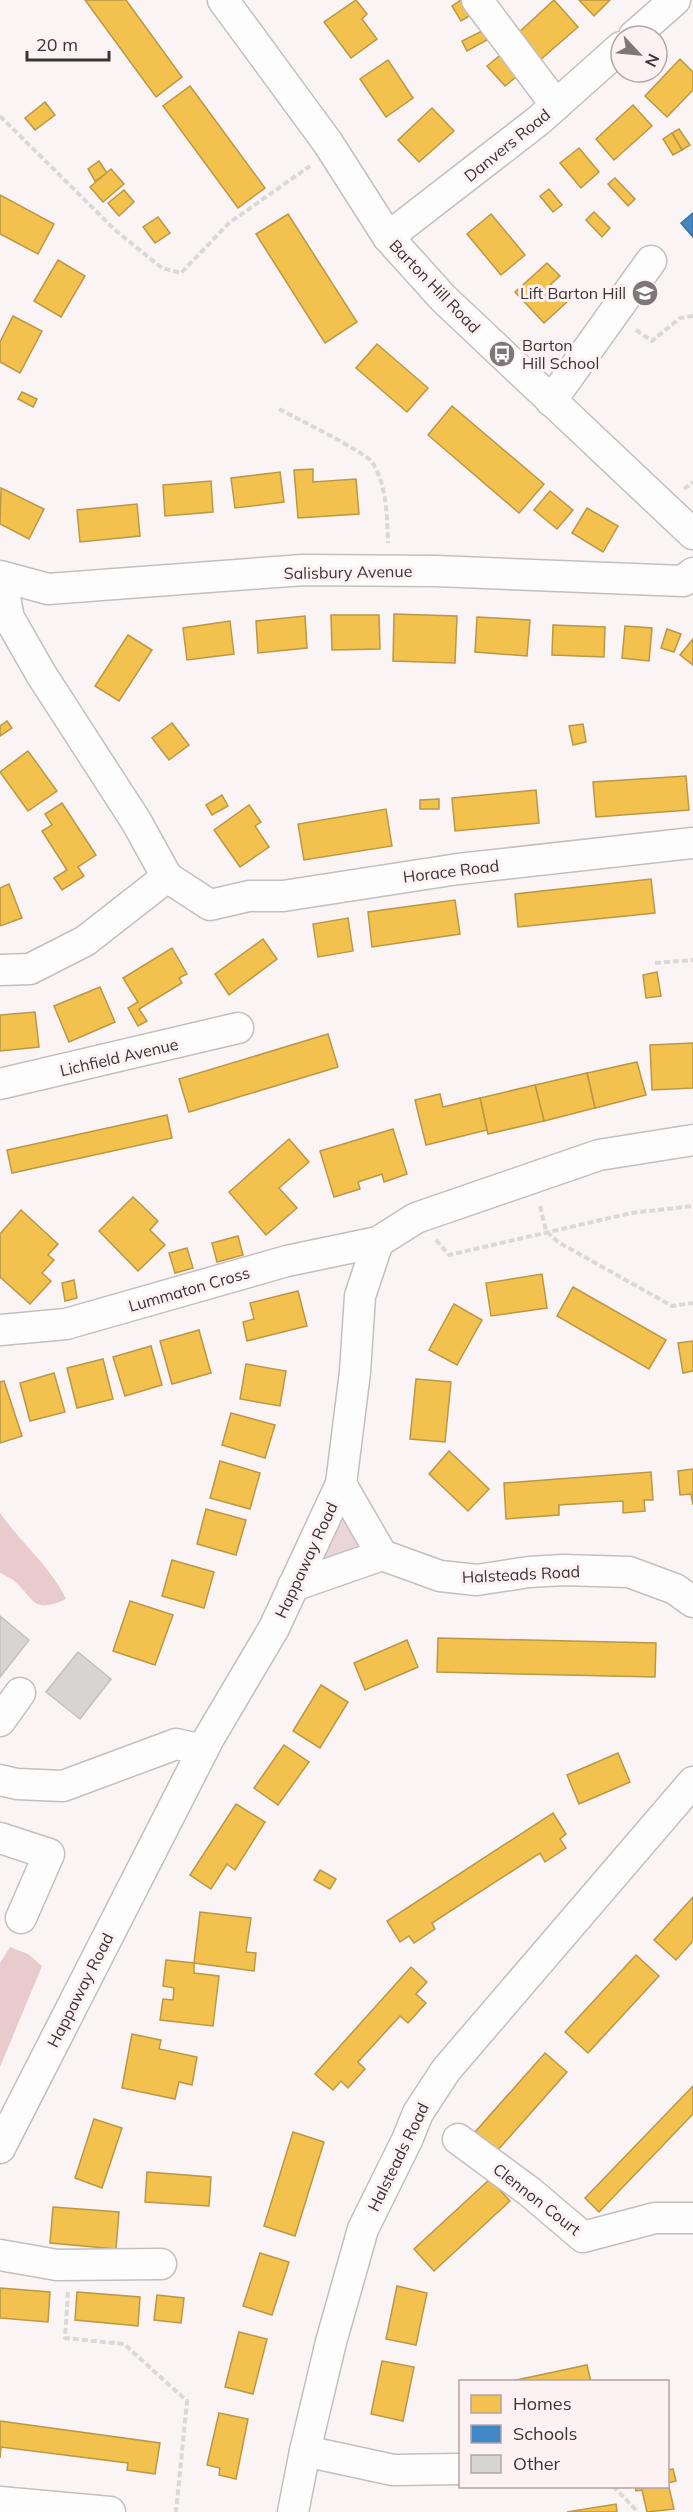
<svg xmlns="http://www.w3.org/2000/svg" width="693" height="2512" viewBox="0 0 693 2512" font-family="Mulish,sans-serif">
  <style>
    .green { fill: #ecd5d8 }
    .forest { fill: #e9cacd }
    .homes { fill: #f2c14e; stroke: #bb9746; stroke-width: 1.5 }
    .schools { fill: #3f88c5; stroke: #3e6f9a; stroke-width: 1.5 }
    .building { fill: #d9d4d4; stroke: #c5c0c0; stroke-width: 1.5 }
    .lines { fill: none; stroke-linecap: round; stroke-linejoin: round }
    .minor-casing { stroke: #c4bfbf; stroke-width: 33 }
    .path { stroke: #dbd8d9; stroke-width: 4; stroke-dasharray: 6 3; stroke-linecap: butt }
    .minor { stroke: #fefdfe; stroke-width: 30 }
    .labels { text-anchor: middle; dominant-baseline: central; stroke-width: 6; stroke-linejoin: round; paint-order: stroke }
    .street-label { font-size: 16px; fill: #3a3435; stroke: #fef1f3 }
    .poi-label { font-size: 16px; fill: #3a3435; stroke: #fef1f3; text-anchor: end }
  </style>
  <rect width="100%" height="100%" fill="#fbf4f5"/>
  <!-- green -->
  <polygon class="green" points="341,1484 382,1555 293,1586"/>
  <!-- forest -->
  <g class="forest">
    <path d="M 0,1513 C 20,1542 51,1567 66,1599 C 31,1615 35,1598 13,1580 C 9,1577 4,1575 0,1573 Z"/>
    <polygon points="10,1947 28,1954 42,1966 0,2067 0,1963"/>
  </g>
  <!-- homes -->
  <g class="homes">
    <polygon points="85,0 126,0 182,77 156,97"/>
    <polygon points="356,0 367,14 362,19 377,39 351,58 324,22"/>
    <polygon points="461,0 466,0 474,13 461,21 452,6"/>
    <polygon points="554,0 578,27 539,61 516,35"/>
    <polygon points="579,0 610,0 594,16"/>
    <polygon points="482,31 487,40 467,51 462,41"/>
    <polygon points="504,52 521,73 505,86 487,66"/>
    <polygon points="680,59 693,72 693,90 667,117 645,96"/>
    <polygon points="388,60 413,98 386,117 360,79"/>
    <polygon points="190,86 265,188 238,208 163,106"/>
    <polygon points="45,102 55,115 35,130 25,118"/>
    <polygon points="633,105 652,126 614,160 596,139"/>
    <polygon points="432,108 454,131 419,162 398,140"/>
    <polygon points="679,129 690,145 682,150 672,133"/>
    <polygon points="672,133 682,150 673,155 663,139"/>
    <polygon points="579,148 599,172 581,188 560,163"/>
    <polygon points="99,161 107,173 95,181 88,169"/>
    <polygon points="111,169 124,184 103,202 90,187"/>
    <polygon points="615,178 635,199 628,206 608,184"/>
    <polygon points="549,189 562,205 553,212 540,196"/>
    <polygon points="124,190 134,202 119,216 108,203"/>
    <polygon points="0,195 54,224 38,254 0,234"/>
    <polygon points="594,212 610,228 602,237 586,220"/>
    <polygon points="288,214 357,322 325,343 256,234"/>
    <polygon points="491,214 525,255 501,275 467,234"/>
    <polygon points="158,217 170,233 155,243 143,227"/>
    <polygon points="58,260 85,276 61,317 34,301"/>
    <polygon points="547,263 560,276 551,284 567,302 544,323 515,292"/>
    <polygon points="13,316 42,331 20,373 0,362 0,342"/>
    <polygon points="377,344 428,388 407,412 356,368"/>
    <polygon points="22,392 37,399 33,407 18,399"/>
    <polygon points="452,406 544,484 519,513 428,435"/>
    <polygon points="313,469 313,482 356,479 359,514 298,518 294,470"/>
    <polygon points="280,472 284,502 235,508 231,478"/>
    <polygon points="211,481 213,512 165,516 163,485"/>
    <polygon points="1,488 44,509 29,539 0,524"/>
    <polygon points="550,491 573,510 557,529 534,510"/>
    <polygon points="137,504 140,536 80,542 77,510"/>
    <polygon points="587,508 618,526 603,552 572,533"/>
    <polygon points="394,614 457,616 455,663 393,661"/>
    <polygon points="331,615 379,615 380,649 332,650"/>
    <polygon points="305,616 307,648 258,653 256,621"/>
    <polygon points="477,617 530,620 527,656 475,652"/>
    <polygon points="230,621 234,654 187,660 183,628"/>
    <polygon points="553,625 605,627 604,657 552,655"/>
    <polygon points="625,626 652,628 649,661 622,658"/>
    <polygon points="667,629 681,634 674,652 661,648"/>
    <polygon points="128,635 152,650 119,701 95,686"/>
    <polygon points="693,639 693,665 680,655"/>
    <polygon points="7,721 12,728 0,736 0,726"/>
    <polygon points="172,723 189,745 169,760 152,738"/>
    <polygon points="583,724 586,742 573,745 569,726"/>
    <polygon points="28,751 57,791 28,811 0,772"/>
    <polygon points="686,776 689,810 596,817 593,782"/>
    <polygon points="536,790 539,823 455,831 452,798"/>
    <polygon points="222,795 228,806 212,815 206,805"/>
    <polygon points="439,799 439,809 420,809 420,800"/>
    <polygon points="62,803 96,855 78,867 84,876 62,890 54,878 67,870 42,831 52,825 45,814"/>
    <polygon points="249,805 261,822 255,826 269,847 240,867 214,830"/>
    <polygon points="386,809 392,846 304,860 298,824"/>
    <polygon points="651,879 655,913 518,927 515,894"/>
    <polygon points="9,884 22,918 0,926 0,888"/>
    <polygon points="455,900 460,934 372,947 368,912"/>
    <polygon points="348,918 353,951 318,957 313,924"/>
    <polygon points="263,939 277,959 229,995 215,974"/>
    <polygon points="172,948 187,974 179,978 182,983 139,1009 147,1021 138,1026 128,1008 138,1002 123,978"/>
    <polygon points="657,972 661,996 646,998 643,975"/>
    <polygon points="100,987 115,1022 69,1042 54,1006"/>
    <polygon points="35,1012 39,1047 0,1051 0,1015"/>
    <polygon points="328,1034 338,1067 189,1112 179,1079"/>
    <polygon points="693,1043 693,1088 652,1090 650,1045"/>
    <polygon points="637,1062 646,1095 595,1108 587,1073"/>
    <polygon points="587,1073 595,1108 544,1121 535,1085"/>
    <polygon points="535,1085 544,1121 488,1134 480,1098"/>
    <polygon points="440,1094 443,1107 480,1098 487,1130 426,1145 415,1100"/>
    <polygon points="167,1115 172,1138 12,1173 7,1150"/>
    <polygon points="393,1129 407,1174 384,1182 382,1174 358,1182 360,1189 334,1197 320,1151"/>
    <polygon points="289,1139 309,1162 279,1188 297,1208 266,1235 229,1192"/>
    <polygon points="133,1197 158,1221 150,1230 165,1245 138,1271 99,1231"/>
    <polygon points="21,1210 58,1244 48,1255 54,1260 42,1273 51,1281 30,1304 0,1277 0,1234"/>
    <polygon points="238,1236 243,1255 217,1262 212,1243"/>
    <polygon points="187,1248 193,1268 175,1273 169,1253"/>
    <polygon points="542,1274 547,1308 491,1316 486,1283"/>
    <polygon points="74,1280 77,1298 65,1301 62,1283"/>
    <polygon points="573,1287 666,1340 649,1369 557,1316"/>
    <polygon points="298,1291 307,1326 247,1341 243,1322 254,1319 250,1303"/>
    <polygon points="454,1304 482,1320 457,1365 429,1350"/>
    <polygon points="199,1330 211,1373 172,1384 160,1341"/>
    <polygon points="693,1341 693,1371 683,1373 678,1343"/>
    <polygon points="151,1346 162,1385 125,1396 113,1357"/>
    <polygon points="103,1359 113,1399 77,1408 67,1368"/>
    <polygon points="246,1364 286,1371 280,1406 240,1399"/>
    <polygon points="54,1373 65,1412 30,1421 20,1383"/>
    <polygon points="416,1379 451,1382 445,1442 410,1439"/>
    <polygon points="4,1381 22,1436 0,1443 0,1382"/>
    <polygon points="231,1413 275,1425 265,1458 222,1445"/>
    <polygon points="449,1451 489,1489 468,1511 429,1474"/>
    <polygon points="220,1461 260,1473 250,1509 210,1498"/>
    <polygon points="693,1469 693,1505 691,1494 680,1495 678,1471"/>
    <polygon points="651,1472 653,1500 644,1500 645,1511 623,1513 623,1501 559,1505 559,1515 506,1519 504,1483"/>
    <polygon points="206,1509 246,1520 236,1555 197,1544"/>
    <polygon points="172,1560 214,1572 204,1608 162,1596"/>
    <polygon points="130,1601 173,1615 155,1665 113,1651"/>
    <polygon points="438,1638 656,1643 655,1677 437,1672"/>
    <polygon points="407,1640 418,1667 365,1690 354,1663"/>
    <polygon points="321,1685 348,1702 320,1748 293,1731"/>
    <polygon points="284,1745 309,1762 278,1805 254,1788"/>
    <polygon points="618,1753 630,1782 579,1804 567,1775"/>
    <polygon points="236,1804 265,1822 235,1870 227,1864 211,1889 190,1875"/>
    <polygon points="553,1813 566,1834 560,1839 566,1848 545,1862 540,1853 432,1923 435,1929 414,1943 409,1936 400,1942 387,1921"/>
    <polygon points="320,1870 336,1879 330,1889 314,1880"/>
    <polygon points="693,1897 693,1941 676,1960 654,1940"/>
    <polygon points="200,1912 251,1918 246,1952 256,1953 254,1971 194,1963"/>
    <polygon points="636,1955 659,1976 588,2053 565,2032"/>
    <polygon points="166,1960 194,1963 194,1973 219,1976 213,2026 160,2020 163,1999 173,2000 174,1988 163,1986"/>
    <polygon points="411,1967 427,1982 416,1994 426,2003 408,2023 400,2016 358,2062 365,2069 348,2088 341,2081 333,2090 315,2074"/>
    <polygon points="132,2034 161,2040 159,2049 197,2057 192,2085 179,2082 175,2099 122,2088"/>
    <polygon points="545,2053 567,2072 497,2151 475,2132"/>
    <polygon points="693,2086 693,2114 599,2212 585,2198"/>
    <polygon points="94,2119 122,2128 102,2188 75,2178"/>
    <polygon points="293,2132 324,2142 295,2236 264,2226"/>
    <polygon points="147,2172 211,2177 209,2206 145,2202"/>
    <polygon points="490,2179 510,2201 434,2271 414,2249"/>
    <polygon points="53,2207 119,2212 116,2249 50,2243"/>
    <polygon points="260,2253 289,2262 272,2315 243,2306"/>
    <polygon points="397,2286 427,2293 416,2345 386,2339"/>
    <polygon points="0,2288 50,2292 48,2322 0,2318"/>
    <polygon points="77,2292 140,2297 138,2326 75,2320"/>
    <polygon points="157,2295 184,2298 181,2323 154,2320"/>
    <polygon points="239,2332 267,2339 253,2394 225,2387"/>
    <polygon points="382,2361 414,2367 403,2421 371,2414"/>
    <polygon points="587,2365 591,2382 507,2382"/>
    <polygon points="219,2413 248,2419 236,2479 219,2475 220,2468 207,2465"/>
    <polygon points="0,2421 160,2443 155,2474 127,2470 128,2463 1,2447 0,2458"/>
    <polygon points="673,2469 676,2481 668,2483 674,2509 647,2512 642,2490 636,2491 635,2486 668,2486 668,2470"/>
    <polygon points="616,2504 617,2512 567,2512"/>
  </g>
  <!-- schools -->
  <polygon class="schools" points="693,213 693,237 681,223"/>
  <!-- building -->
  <g class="building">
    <polygon points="0,1616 29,1640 0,1677"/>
    <polygon points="78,1652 111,1679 80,1719 46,1692"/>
  </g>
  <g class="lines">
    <defs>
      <g id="minor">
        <polyline points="223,0 328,143 388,237 443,298 693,534"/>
        <polyline points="477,0 556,105"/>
        <polyline points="634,36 675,0"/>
        <polyline points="388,237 538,121 621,47"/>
        <polyline points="551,401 651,261"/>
        <polyline points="0,576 48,589 303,570 436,571 683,581 693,573"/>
        <polyline points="1,577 9,618 41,674 136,821 167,877 210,905 249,896 283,896 458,869 693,843"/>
        <polyline points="0,970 30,969 85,941 167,877"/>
        <polyline points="0,1084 238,1028"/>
        <polyline points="0,1330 66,1324 287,1261 378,1242 416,1218 599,1155 693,1140"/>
        <polyline points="382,1555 440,1576 477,1580 529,1572 563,1570 629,1572 675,1589 693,1602"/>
        <polyline points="293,1586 382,1555 341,1484"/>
        <polyline points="0,1721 20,1693"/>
        <polyline points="0,1780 17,1784 63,1786 176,1744 203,1750"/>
        <polyline points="0,1838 49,1854 21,1918"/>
        <polyline points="458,2139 530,2192 583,2237 655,2218 693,2218"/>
        <polyline points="0,2148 209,1738 274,1628 341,1484 355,1372 360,1296 378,1242"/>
        <polyline points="0,2255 57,2265 161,2264"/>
        <polyline points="305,2451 393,2470 460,2469"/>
        <polyline points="0,2502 110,2512"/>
        <polyline points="293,2512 305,2451 331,2342 363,2229 407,2140 418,2113 446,2070 693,1782"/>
      </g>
    </defs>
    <!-- minor casing -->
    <use href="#minor" class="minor-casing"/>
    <!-- path -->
    <g class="path">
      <polyline points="0,116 115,230 162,268 181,273 229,223 310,166"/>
      <polyline points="636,330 652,341 680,318 693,316"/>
      <path d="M 279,409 C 294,417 365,452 372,462 C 387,485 387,516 388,543"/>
      <polyline points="684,489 693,482"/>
      <polyline points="655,963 693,960"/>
      <polyline points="540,1206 546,1231 558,1242 672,1306 693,1303"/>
      <polyline points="436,1240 449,1255 631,1213 693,1206"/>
      <polyline points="68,2292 65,2338 124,2344 187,2401 176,2512"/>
      <polyline points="613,2486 638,2512"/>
    </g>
    <!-- minor -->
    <use href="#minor" class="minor"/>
  </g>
  <!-- icons -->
  <defs>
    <symbol id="school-disc" viewBox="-11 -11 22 22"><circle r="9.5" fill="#7e7778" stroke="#fef1f3"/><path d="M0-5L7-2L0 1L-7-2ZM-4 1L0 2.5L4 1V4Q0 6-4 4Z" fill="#fff"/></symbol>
    <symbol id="bus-disc" viewBox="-11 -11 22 22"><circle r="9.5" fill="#7e7778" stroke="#fef1f3"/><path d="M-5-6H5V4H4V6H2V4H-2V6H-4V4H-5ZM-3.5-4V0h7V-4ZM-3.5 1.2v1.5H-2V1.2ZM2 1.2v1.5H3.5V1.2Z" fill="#fff"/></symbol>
  </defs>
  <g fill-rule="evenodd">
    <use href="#school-disc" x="630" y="278" width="30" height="30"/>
    <use href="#bus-disc" x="487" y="339" width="30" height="30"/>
  </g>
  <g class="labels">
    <!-- street labels -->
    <g class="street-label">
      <text transform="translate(507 145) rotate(-39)">Danvers Road</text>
      <text transform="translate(435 286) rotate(46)">Barton Hill Road</text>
      <text transform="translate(348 572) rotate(-1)">Salisbury Avenue</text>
      <text transform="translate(451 871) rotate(-7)">Horace Road</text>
      <text transform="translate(119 1057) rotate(-13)">Lichfield Avenue</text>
      <text transform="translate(189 1289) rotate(-16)">Lummaton Cross</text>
      <text transform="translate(306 1560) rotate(-65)">Happaway Road</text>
      <text transform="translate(521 1574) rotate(-3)">Halsteads Road</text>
      <text transform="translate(80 1990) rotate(-63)">Happaway Road</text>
      <text transform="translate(398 2157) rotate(-64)">Halsteads Road</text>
      <text transform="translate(537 2199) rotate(38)">Clennon Court</text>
    </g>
    <!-- poi labels -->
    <g class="poi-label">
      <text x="626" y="293">Lift Barton Hill</text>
      <text x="522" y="345" text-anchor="start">Barton<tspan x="522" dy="18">Hill School</tspan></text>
    </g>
  </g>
  <!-- legend -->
  <rect x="459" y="2380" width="210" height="108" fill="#fef1f3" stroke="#b0a5a7" stroke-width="1.5"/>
  <rect x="471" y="2395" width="30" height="18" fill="#f2c14e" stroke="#b0a5a7" stroke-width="1.5"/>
  <text x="513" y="2410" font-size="18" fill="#3a3435">Homes</text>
  <rect x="471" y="2425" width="30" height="18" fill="#3f88c5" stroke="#b0a5a7" stroke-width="1.5"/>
  <text x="513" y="2440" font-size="18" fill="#3a3435">Schools</text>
  <rect x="471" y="2455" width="30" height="18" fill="#d9d4d4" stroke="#b0a5a7" stroke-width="1.5"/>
  <text x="513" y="2470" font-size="18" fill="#3a3435">Other</text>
  <!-- north arrow -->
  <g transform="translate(639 54) rotate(116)"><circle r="28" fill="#fef1f3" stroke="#b0a5a7" stroke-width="1.5"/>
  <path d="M0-4.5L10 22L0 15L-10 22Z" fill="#7e7778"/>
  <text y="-9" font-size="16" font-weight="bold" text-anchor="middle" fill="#3a3435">N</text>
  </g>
  <!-- scale -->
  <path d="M27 51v9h82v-9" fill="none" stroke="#3a3435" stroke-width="3"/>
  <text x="36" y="51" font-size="18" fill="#3a3435" stroke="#fef1f3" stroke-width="4.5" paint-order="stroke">20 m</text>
</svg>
